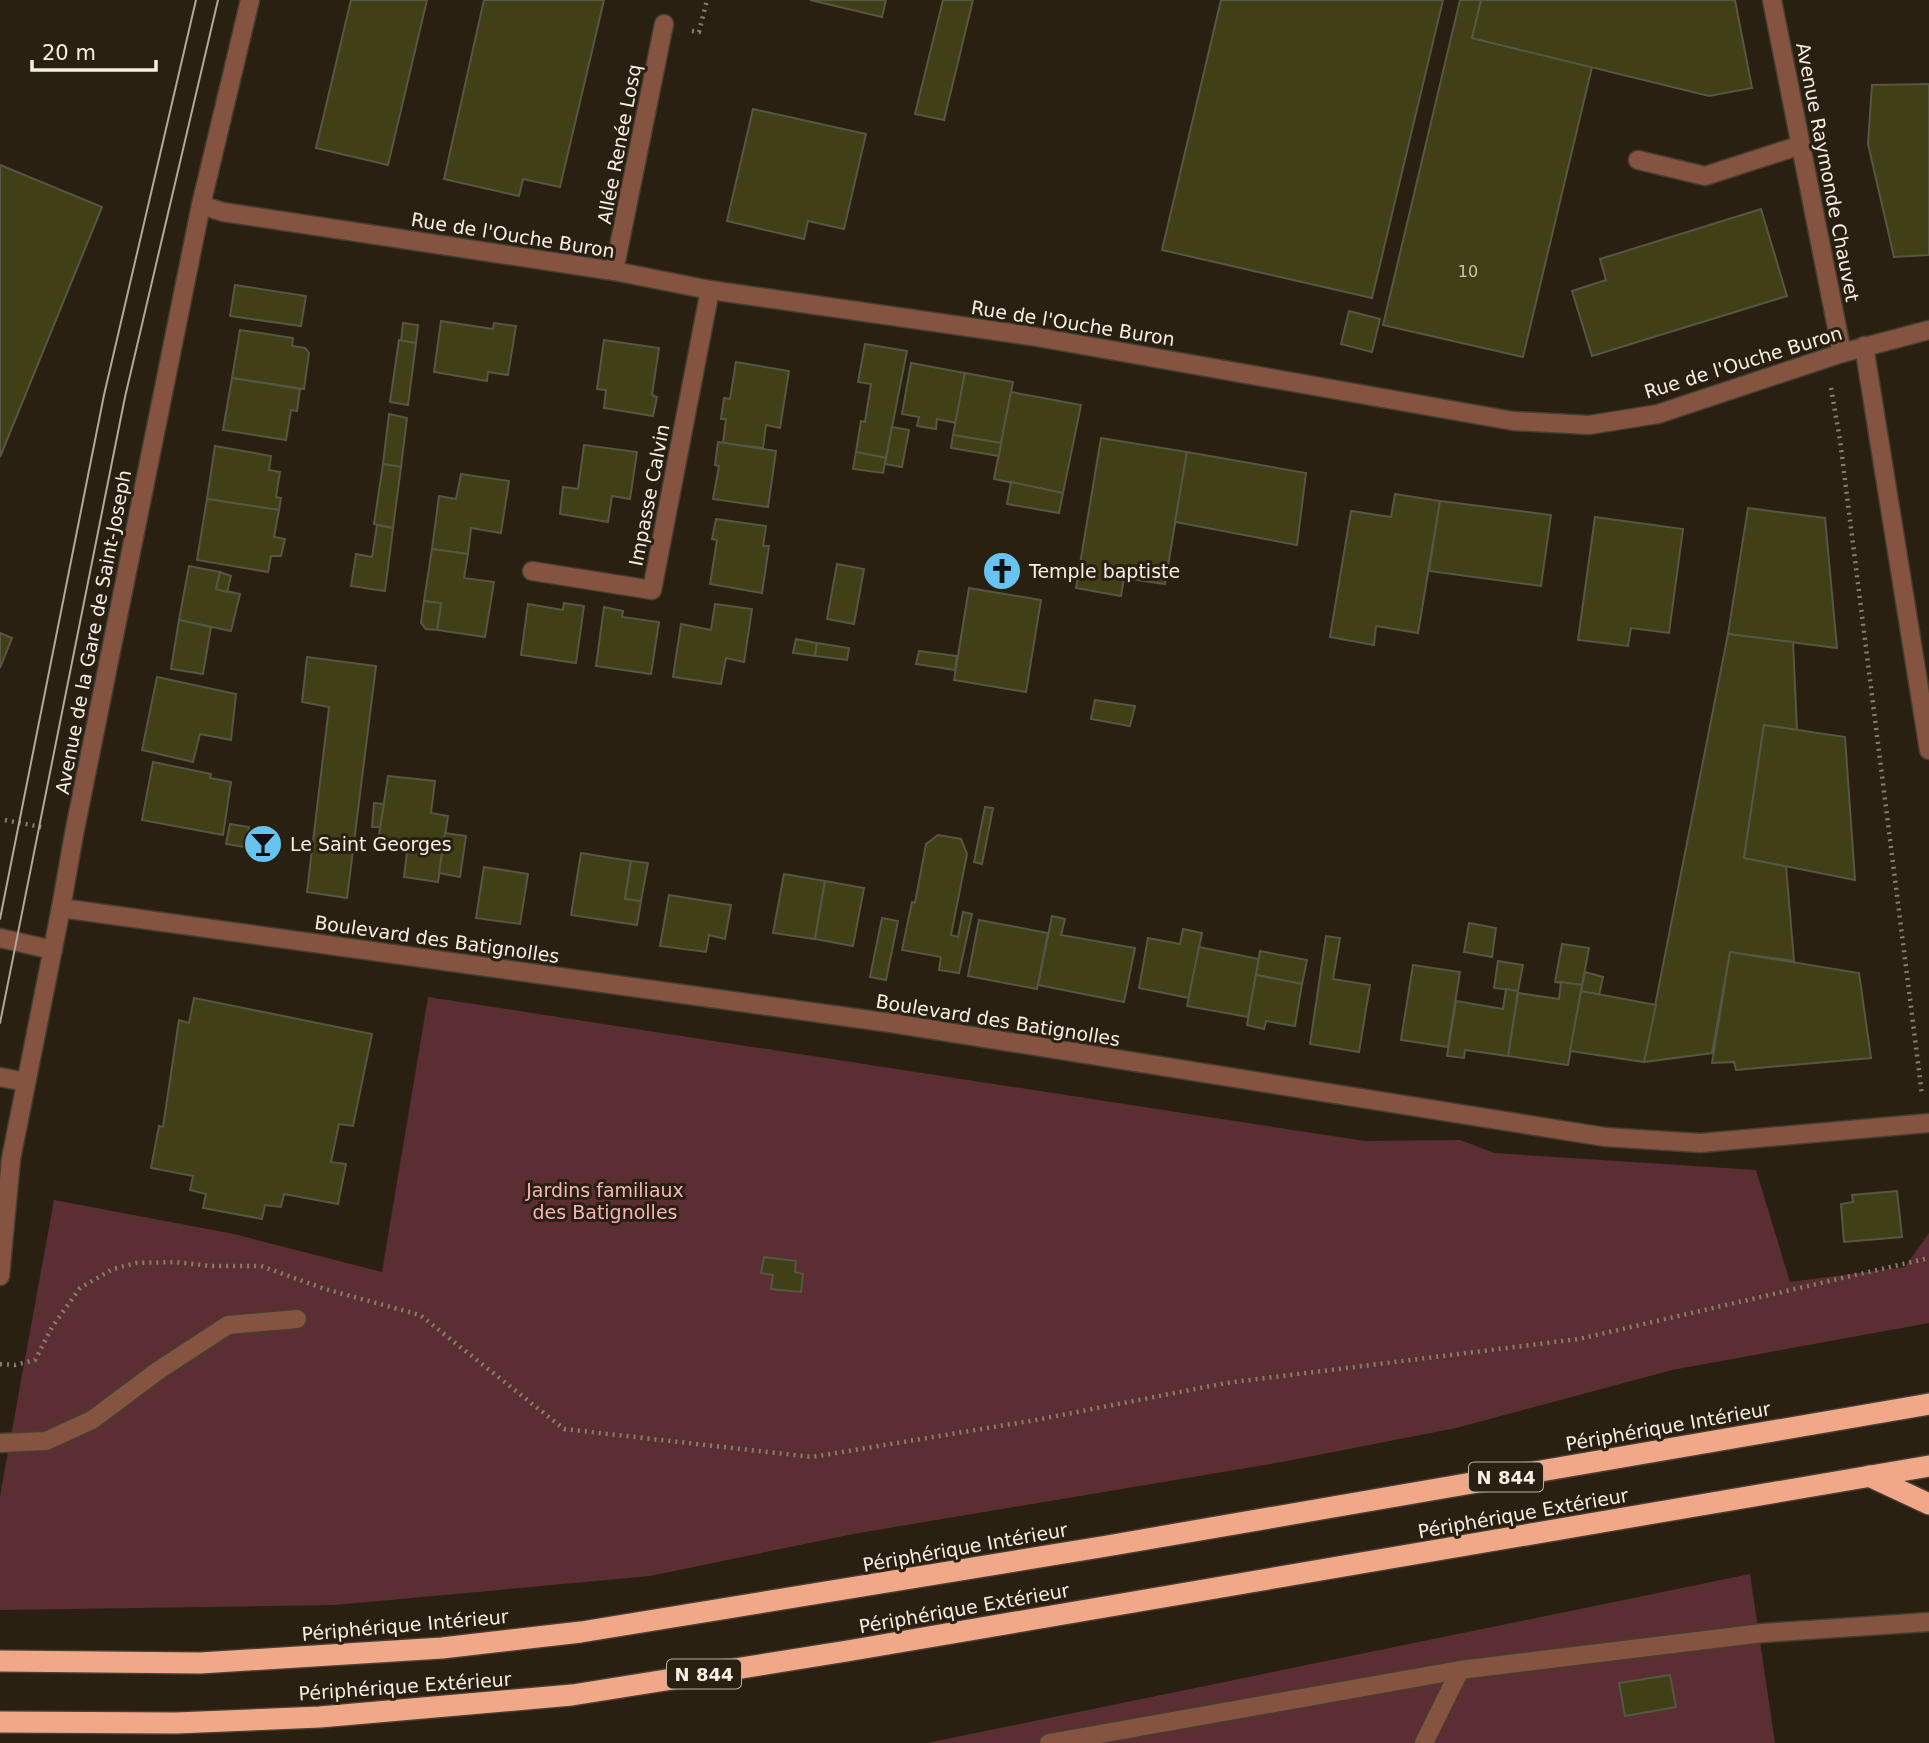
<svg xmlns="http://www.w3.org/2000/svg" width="1929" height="1743" viewBox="0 0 1929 1743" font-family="'DejaVu Sans',sans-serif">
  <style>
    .green { fill: #5b2e34 }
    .building { fill: #413f15; stroke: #565644; stroke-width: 2 }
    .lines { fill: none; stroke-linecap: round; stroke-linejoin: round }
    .minor-casing { stroke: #473d30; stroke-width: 21 }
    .highway-casing { stroke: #473d30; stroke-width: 24 }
    .path { stroke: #867e72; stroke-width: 4.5; stroke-dasharray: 2 5; stroke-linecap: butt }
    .minor { stroke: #845440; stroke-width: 18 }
    .highway { stroke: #f1a889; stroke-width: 21 }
    .tram { stroke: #b0a89d; stroke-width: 2 }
    .labels { text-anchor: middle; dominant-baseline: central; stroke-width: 6; stroke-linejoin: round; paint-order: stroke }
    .number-label { font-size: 16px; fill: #c9c3b2 }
    .shield { fill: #2a2012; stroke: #b9b1a6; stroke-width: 2 }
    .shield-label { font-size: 18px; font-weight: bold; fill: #f6efe6 }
    .street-label { font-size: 19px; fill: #f6efe6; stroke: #2a2012 }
    .poi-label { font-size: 19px; fill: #f6efe6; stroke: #2a2012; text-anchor: start }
    .park-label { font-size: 19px; fill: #f7b4bb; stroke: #2a2012 }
  </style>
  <rect width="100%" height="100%" fill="#2a2012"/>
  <!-- green -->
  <g class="green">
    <polygon points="428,997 1365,1141 1460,1140 1494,1153 1756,1170 1790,1282 1905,1267 1929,1233 1929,1323 1672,1370 1456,1428 1282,1462 853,1534 650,1576 335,1605 0,1610 0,1496 54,1200 234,1234 382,1272"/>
    <polygon points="1750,1574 1775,1743 927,1743"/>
  </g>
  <!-- building -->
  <g class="building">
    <polygon points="351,0 427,0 388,165 316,148"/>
    <polygon points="484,0 604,0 560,187 523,179 519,196 444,179"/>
    <polygon points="810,0 886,0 882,17"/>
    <polygon points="943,0 973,0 944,120 915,114"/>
    <polygon points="1221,0 1443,0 1372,298 1162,250"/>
    <polygon points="1460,0 1481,0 1472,38 1592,67 1523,357 1383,325"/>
    <polygon points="1481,0 1735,0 1752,88 1709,96 1472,38"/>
    <polygon points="1929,84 1929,255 1894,257 1868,144 1872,85"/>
    <polygon points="753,109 866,134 844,229 808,221 804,239 727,221"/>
    <polygon points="0,165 102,207 0,457"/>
    <polygon points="1761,209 1787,296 1592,356 1572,291 1606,280 1600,259"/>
    <polygon points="235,285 306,296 301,326 230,316"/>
    <polygon points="1349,311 1380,319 1372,352 1341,344"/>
    <polygon points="441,321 493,329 494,323 516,326 508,375 488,372 487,381 434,372"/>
    <polygon points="403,323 418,325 416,343 401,341"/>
    <polygon points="240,330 293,338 292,346 305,348 309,353 304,389 232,378"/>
    <polygon points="399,340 416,343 408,405 390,402"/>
    <polygon points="604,340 659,348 652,395 657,397 653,416 604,408 606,390 597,389"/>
    <polygon points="865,344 907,351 886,458 856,452 861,421 865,422 871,384 858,382"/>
    <polygon points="736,362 789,371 780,428 766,425 763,448 723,443 726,419 721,419 724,398 730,399"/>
    <polygon points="911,363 965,373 956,423 937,419 936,429 917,426 919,417 902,414"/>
    <polygon points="965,373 1013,382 1001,443 953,435"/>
    <polygon points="232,378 300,389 297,411 291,410 286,440 223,430"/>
    <polygon points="1011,392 1081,405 1063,493 994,479"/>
    <polygon points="389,414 407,418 401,467 383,464"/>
    <polygon points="892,427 909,430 902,467 885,464"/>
    <polygon points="953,435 1001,443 999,456 951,448"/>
    <polygon points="1101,438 1187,452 1165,584 1124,578 1121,596 1076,588"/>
    <polygon points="718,442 776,451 768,507 713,499 719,466 715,465"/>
    <polygon points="584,445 637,452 630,499 612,496 608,522 560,514 563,487 578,489"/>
    <polygon points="215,446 271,456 269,470 280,472 276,497 281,498 279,510 207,499"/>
    <polygon points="856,452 886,458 883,473 853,469"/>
    <polygon points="1187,452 1306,473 1297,545 1175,522"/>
    <polygon points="383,464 401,467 393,528 374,524"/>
    <polygon points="461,474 509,481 501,533 471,528 468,554 432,549 439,496 456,499"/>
    <polygon points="1011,482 1063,493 1059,513 1007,504"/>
    <polygon points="1395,494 1440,501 1418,633 1376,626 1374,645 1330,637 1351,511 1391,517"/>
    <polygon points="207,499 279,510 274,537 285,539 281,556 271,556 268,572 197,560"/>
    <polygon points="1440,501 1551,515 1541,586 1429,571"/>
    <polygon points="1748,508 1825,518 1837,648 1728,634"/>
    <polygon points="1595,517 1683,529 1669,633 1631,628 1628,646 1578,640"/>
    <polygon points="716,519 766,526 763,546 769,546 762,593 710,584 717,540 712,539"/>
    <polygon points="377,525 393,528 385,591 351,586 356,554 372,557"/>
    <polygon points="432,549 468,554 464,578 494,582 485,637 437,630 441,603 424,601"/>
    <polygon points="837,564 864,569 854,624 827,619"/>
    <polygon points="189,566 220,572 216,589 240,594 231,631 179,620"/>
    <polygon points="220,572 231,576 227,592 216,589"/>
    <polygon points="969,588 1041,600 1026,692 954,680"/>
    <polygon points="424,601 441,603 437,630 426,629 421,623"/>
    <polygon points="564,603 584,606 576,663 521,655 528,604 563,610"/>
    <polygon points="715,604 752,609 744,662 726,658 721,684 673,677 681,624 711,630"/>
    <polygon points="604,607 623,611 622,617 659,622 651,674 596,666"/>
    <polygon points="179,620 211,627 203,674 171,669"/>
    <polygon points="0,633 12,638 0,668"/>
    <polygon points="1728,634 1793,642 1797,730 1764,725 1744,858 1786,866 1794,961 1730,952 1712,1053 1644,1062"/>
    <polygon points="796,639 817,643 815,656 793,653"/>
    <polygon points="817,643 849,648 847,660 815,656"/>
    <polygon points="919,651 957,656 955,670 916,664"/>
    <polygon points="307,657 376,666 347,898 307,892 329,707 302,702"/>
    <polygon points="157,677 236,694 231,740 200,734 193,762 142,750"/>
    <polygon points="1095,700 1135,706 1130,726 1091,719"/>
    <polygon points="1764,725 1845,737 1855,880 1744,858"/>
    <polygon points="153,762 211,774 210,778 231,782 223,835 142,820"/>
    <polygon points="388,776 435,781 431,813 448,816 438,882 404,877 407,852 377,848"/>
    <polygon points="374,803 384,804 380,827 372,827"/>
    <polygon points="985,807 993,808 982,864 974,862"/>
    <polygon points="230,824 249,827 245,847 226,844"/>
    <polygon points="445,833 466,836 460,877 439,873"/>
    <polygon points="938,835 961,839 967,854 951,935 958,937 963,912 972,914 959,973 939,970 941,957 902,950 912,902 915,903 926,844"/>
    <polygon points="581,853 631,861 625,899 641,901 637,925 571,915"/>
    <polygon points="631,861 648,863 641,901 625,899"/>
    <polygon points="484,867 528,874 520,924 476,918"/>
    <polygon points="784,874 825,881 815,939 773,933"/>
    <polygon points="825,881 864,888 853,946 815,939"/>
    <polygon points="669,895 731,905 725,939 709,935 706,952 660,946"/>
    <polygon points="1052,916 1065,919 1061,935 1135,948 1124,1002 1038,985"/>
    <polygon points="882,918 898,921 886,980 870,977"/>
    <polygon points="979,920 1048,933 1037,989 968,976"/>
    <polygon points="1469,923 1496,928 1492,957 1464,952"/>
    <polygon points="1183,929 1202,933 1189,998 1139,988 1148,938 1180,944"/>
    <polygon points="1326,936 1340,938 1333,979 1370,985 1359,1052 1310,1044"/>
    <polygon points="1562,944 1589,948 1582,985 1555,982"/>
    <polygon points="1199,947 1259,959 1248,1017 1187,1006"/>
    <polygon points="1260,951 1307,960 1302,984 1256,975"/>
    <polygon points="1730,952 1859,973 1871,1058 1736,1070 1734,1062 1712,1063"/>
    <polygon points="1498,961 1523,965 1518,991 1494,988"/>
    <polygon points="1413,965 1460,972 1448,1047 1401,1040"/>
    <polygon points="1585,972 1603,977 1599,995 1581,991"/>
    <polygon points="1256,975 1302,984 1295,1026 1266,1021 1264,1029 1247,1025"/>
    <polygon points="1561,982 1582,985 1568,1065 1508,1056 1518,993 1559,999"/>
    <polygon points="1506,989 1518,991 1508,1056 1465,1050 1464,1058 1447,1056 1456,1001 1503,1009"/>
    <polygon points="1581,991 1656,1005 1644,1062 1570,1051"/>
    <polygon points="194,998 372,1034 353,1126 339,1124 331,1162 346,1164 338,1204 284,1194 281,1207 265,1205 262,1219 203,1208 206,1194 190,1190 193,1176 151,1168 159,1126 163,1127 179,1020 189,1023"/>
    <polygon points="1897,1191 1902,1237 1844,1242 1841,1204 1853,1202 1852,1195"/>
    <polygon points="764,1257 796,1261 795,1272 803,1274 801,1292 771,1289 773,1275 761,1273"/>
    <polygon points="1670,1675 1676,1707 1625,1716 1619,1683"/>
  </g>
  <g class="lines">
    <defs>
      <g id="minor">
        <polyline points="1772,0 1842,353"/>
        <polyline points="1638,160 1705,176 1801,145"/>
        <polyline points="201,205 223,212 614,271 710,290 1031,336 1513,421 1589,425 1658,414 1842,353 1929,330"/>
        <polyline points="614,271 664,24"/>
        <polyline points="1864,346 1929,750"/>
        <polyline points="532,571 652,590 710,290"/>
        <polyline points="61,908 891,1023 1605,1137 1700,1143 1929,1123"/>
        <polyline points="0,938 53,950"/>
        <polyline points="0,1077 26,1082"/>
        <polyline points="0,1276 11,1159 61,908 74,834 201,205 250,0"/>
        <polyline points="0,1443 46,1441 92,1420 159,1370 228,1325 297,1319"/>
        <polyline points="1049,1743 1460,1670 1763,1633 1929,1622"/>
        <polyline points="1424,1743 1460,1670"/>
      </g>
      <g id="highway">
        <polyline points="1869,1476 1929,1504"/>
        <polyline points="0,1661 200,1663 442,1648 581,1632 1107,1546 1929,1404"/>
        <polyline points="0,1722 176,1723 320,1717 572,1695 847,1651 1929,1466"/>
      </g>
    </defs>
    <!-- minor casing -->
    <use href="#minor" class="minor-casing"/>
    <!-- highway casing -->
    <use href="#highway" class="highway-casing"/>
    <!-- path -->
    <g class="path">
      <polyline points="692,31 699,32 707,0"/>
      <polyline points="1831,388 1840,440 1922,1095"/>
      <polyline points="5,820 46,828"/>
      <polyline points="0,1364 15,1365 35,1360 52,1327 80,1288 113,1269 136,1263 176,1262 210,1266 261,1266 325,1289 420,1315 564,1429 812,1457 1036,1420 1226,1383 1579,1339 1929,1258"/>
    </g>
    <!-- minor -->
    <use href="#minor" class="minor"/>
    <!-- highway -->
    <use href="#highway" class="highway"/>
    <!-- tram -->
    <g class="tram">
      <polyline points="0,919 104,395 196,0"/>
      <polyline points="0,1023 125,397 218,0"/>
    </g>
  </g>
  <!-- icons -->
  <defs>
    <symbol id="church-disc" viewBox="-11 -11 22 22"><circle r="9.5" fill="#67c4f0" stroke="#2a2012"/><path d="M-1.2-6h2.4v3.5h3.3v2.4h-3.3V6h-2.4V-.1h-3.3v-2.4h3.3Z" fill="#111"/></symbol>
    <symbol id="bar-disc" viewBox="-11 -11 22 22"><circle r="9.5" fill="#67c4f0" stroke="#2a2012"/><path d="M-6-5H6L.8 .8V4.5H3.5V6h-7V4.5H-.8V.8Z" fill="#111"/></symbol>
  </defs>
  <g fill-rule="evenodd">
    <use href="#church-disc" x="980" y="549" width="44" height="44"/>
    <use href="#bar-disc" x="241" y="822" width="44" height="44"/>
  </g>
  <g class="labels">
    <!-- number labels -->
    <g class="number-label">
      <text x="1468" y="271">10</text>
    </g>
    <!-- shield labels -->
    <g class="shield">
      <rect x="1469" y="1462.5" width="74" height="29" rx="5"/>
      <rect x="667" y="1659.5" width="74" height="29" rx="5"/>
    </g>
    <g class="shield-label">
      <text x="1506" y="1477">N 844</text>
      <text x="704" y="1674">N 844</text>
    </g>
    <!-- street labels -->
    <g class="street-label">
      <text transform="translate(619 144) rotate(-79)">Allée Renée Losq</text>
      <text transform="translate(1828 172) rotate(79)">Avenue Raymonde Chauvet</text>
      <text transform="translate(513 235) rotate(9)">Rue de l'Ouche Buron</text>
      <text transform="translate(1073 323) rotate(9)">Rue de l'Ouche Buron</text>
      <text transform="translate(1743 362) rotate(-17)">Rue de l'Ouche Buron</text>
      <text transform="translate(649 495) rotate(-79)">Impasse Calvin</text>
      <text transform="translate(93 632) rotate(-79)">Avenue de la Gare de Saint-Joseph</text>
      <text transform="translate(437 939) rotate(8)">Boulevard des Batignolles</text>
      <text transform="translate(998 1020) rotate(9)">Boulevard des Batignolles</text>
      <text transform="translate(1668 1426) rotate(-10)">Périphérique Intérieur</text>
      <text transform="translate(1523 1513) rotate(-10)">Périphérique Extérieur</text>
      <text transform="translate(965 1547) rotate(-10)">Périphérique Intérieur</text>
      <text transform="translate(964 1608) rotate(-10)">Périphérique Extérieur</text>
      <text transform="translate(405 1625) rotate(-5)">Périphérique Intérieur</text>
      <text transform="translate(405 1686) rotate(-4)">Périphérique Extérieur</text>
    </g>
    <!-- poi labels -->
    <g class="poi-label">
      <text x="1029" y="571">Temple baptiste</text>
      <text x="290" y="844">Le Saint Georges</text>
    </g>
    <!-- park labels -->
    <g class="park-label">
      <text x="605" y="1190">Jardins familiaux<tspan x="605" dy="22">des Batignolles</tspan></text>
    </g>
  </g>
  <!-- scale -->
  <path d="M32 60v10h124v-10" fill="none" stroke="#f6efe6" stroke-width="3.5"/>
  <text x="42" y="60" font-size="21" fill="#f6efe6" stroke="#2a2012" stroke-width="5" paint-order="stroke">20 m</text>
</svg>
